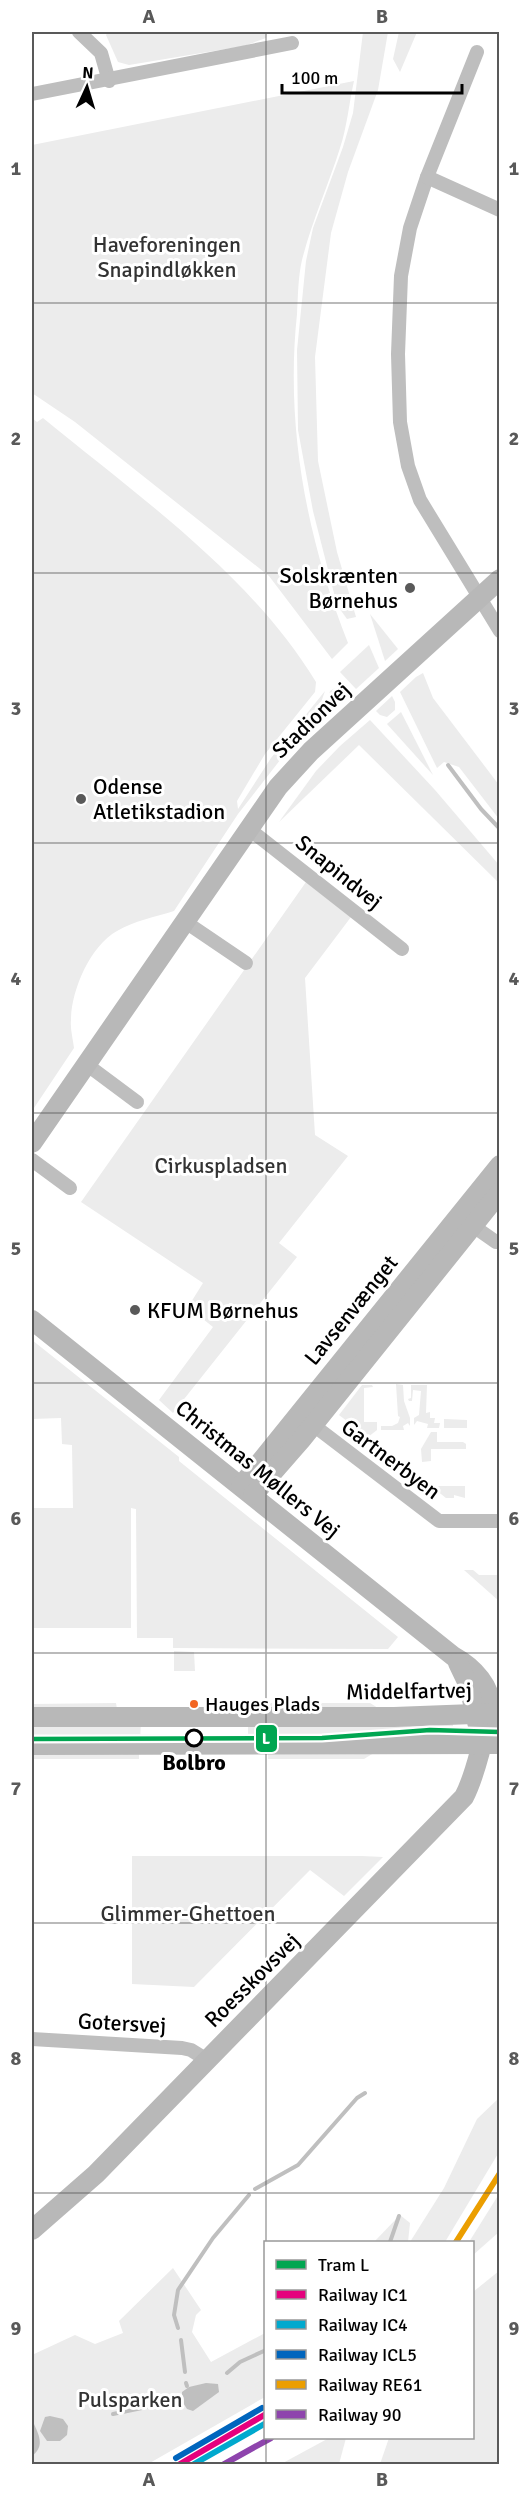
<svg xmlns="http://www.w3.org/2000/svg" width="531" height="2496" viewBox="0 0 531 2496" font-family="Signika,sans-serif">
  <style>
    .green { fill: #ececec }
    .water { fill: #bfbfbf }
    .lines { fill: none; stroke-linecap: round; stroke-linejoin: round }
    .stream { stroke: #bfbfbf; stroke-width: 4 }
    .street { stroke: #bebebe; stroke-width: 14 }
    .secondary { stroke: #b8b8b8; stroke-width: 20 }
    .rail-1-casing { stroke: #fff; stroke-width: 10 }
    .rail-2-casing { stroke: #fff; stroke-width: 10 }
    .rail-3-casing { stroke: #fff; stroke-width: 10 }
    .rail-4-casing { stroke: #fff; stroke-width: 10 }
    .rail-5-casing { stroke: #fff; stroke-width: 10 }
    .rail-1 { stroke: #e5007d; stroke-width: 6 }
    .rail-2 { stroke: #00a9ce; stroke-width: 6 }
    .rail-3 { stroke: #0065bd; stroke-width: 6 }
    .rail-4 { stroke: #eb9e00; stroke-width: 6 }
    .rail-5 { stroke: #8e44ad; stroke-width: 6 }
    .tram-1-casing { stroke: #fff; stroke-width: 9 }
    .tram-1 { stroke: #00a651; stroke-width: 4.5 }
    .grid { fill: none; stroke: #595959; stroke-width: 1.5; stroke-opacity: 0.55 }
    .poi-dot { fill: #595959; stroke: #fff; stroke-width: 2 }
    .bus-dot { fill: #f26522; stroke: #fff; stroke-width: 2 }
    .stop-dot { fill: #fff; stroke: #000; stroke-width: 3 }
    .labels { text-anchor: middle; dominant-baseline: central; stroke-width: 6; stroke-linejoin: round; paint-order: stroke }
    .bus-label { font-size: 20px; fill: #000; stroke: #fff; text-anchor: start }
    .park-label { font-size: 22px; fill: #333; stroke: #fff }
    .poi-label { font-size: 22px; fill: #000; stroke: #fff; text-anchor: start }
    .street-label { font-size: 22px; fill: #000; stroke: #fff }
    .stop-label { font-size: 22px; font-weight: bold; fill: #000; stroke: #fff }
    .line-badge { stroke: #fff; stroke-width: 2 }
    .badge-label { font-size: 16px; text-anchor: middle; font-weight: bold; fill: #fff }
    .neatline { fill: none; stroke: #595959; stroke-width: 2 }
    .grid-label { font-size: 20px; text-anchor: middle; font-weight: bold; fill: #595959 }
  </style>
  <rect width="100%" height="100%" fill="#fff"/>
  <!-- green -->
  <g class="green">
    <polygon points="108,32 267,32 266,38 244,46 129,65 118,62 106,35"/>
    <polygon points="363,32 388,32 378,90 348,172 331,233 315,357 318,461 337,552 356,617 347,619 337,605 313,511 298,430 297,350 306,261 313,228 343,147 353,113"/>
    <polygon points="399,32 417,32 400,72 393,59"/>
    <path d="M 354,81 C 349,103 347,127 340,148 C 328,186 312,221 302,260 C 298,277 298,297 297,314 C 285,427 307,539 348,643 L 332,659 L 269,576 L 75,422 L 32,393 L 32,145 Z"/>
    <path d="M 32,418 L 37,422 L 43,418 C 138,496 251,575 316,682 L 315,692 L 265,754 L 237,801 L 238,809 L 271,758 L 325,691 L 312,728 L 284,755 L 238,814 L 174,911 C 155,917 134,921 117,931 C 90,946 71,991 71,1020 C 70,1029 73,1039 74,1048 L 32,1111 Z"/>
    <polygon points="370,614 398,649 385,661"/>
    <polygon points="369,645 379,668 356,689 340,672"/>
    <polygon points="423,673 433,698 499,785 499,819 459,767 444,762 437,768 400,692 416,677"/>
    <polygon points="335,688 340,691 342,702 323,718 330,691"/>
    <polygon points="392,696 395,702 395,710 387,717 380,715 376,711"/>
    <polygon points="401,712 433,775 387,724"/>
    <polygon points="370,720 435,790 499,865 499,883 359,745 279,822 316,771 340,746"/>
    <polygon points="306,882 351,917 305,978 315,1135 348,1156 279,1243 297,1257 173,1413 159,1400 213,1327 188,1307 203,1283 81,1202"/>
    <polygon points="32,1340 179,1457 179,1461 398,1637 388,1649 173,1648 173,1638 137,1638 136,1509 131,1508 131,1628 32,1628 32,1508 73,1508 72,1445 62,1444 61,1418 32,1419"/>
    <polygon points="396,1384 403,1385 404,1401 410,1418 410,1426 408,1423 403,1426 404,1430 381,1430 381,1426 392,1426 398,1423 400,1417 398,1416"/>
    <polygon points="362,1385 372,1385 373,1387 364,1388 364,1422 377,1422 377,1430 368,1437 339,1415"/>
    <polygon points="411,1385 427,1385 426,1413 430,1412 430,1418 435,1418 434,1423 440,1423 439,1428 427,1428 428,1424 417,1421 414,1425 414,1418 419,1415 421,1391 413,1390 412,1401 409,1401 408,1399 411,1398"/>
    <polygon points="444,1419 467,1420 467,1428 444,1428"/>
    <polygon points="431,1432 437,1432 437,1442 463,1442 466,1444 466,1449 431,1449 431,1461 422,1462 421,1449"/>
    <polygon points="431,1486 465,1486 465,1498 454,1495 454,1498 446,1498"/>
    <polygon points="473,1570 479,1575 499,1575 499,1601 464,1570"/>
    <polygon points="174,1651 194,1652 195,1671 174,1671"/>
    <polygon points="116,1703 117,1709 32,1714 32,1704"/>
    <polygon points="270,1703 370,1703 386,1713 270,1709"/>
    <polygon points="32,1720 141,1720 140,1742 32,1742"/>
    <polygon points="248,1720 453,1720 453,1736 248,1742"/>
    <polygon points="32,1748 139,1749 139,1759 32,1759"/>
    <polygon points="382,1748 364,1759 268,1759 268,1753"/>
    <polygon points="132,1856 362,1856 383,1857 344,1896 310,1870 194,1987 132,1984"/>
    <polygon points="499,2098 499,2152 445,2242 410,2242 444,2188 477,2119"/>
    <polygon points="499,2194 499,2232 473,2255 472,2242 469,2242"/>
    <polygon points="400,2215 410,2223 408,2242 374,2242"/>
    <polygon points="173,2268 201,2310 196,2315 192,2332 211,2362 265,2333 265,2397 148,2464 32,2464 32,2355 75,2335 95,2344 123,2333 119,2321"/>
    <polygon points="499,2271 499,2464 380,2464 389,2438 472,2438 473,2292"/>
    <polygon points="329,2438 346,2438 339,2464 281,2464"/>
  </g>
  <!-- water -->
  <g class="water">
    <polygon points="206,2383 218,2384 219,2392 193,2411 187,2409 182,2401 182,2392 189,2387"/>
    <polygon points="50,2416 63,2419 68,2426 67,2435 60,2441 47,2441 40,2431 45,2417"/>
    <path d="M 32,2423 L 34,2424 C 40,2437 44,2447 32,2456 Z"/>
  </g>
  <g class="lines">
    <!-- stream -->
    <g class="stream">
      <polyline points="448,765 481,809 500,829"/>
      <polyline points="255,2189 298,2165 357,2098 365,2093"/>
      <polyline points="390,2242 399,2216"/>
      <polyline points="178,2328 174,2315 178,2290 213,2238 249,2195"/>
      <polyline points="181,2340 185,2372"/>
      <polyline points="227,2373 240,2362 266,2350"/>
      <polyline points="186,2383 187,2386"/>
      <polyline points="113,2414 185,2399"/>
    </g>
    <!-- street -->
    <g class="street">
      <polyline points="79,32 101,53 109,81"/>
      <polyline points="477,52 427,177 410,228 401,276 398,354 400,422 408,466 420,500 500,631"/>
      <polyline points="32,94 292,43"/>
      <polyline points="427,177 500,210"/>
      <polyline points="249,829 402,949"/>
      <polyline points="184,921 246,963"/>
      <polyline points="86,1064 137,1102"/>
      <polyline points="32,1160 70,1188"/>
      <polyline points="466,1221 496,1242 500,1242"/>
      <polyline points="308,1421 439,1521 500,1521"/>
      <polyline points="32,2039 182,2048 191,2050 207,2060"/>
    </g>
    <!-- secondary -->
    <g class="secondary">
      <polyline points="32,1143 278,787 311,751 500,579"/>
      <path d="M 32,1320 L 453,1656 C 473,1667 493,1687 491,1712 C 491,1722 485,1733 482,1744 C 477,1762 473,1780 464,1797 L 96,2174 L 32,2230"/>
      <polyline points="241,1486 500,1165"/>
      <polyline points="253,1495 301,1440 500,1192"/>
      <polyline points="458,1663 469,1686 478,1726"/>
      <polyline points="32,1717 394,1717 500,1713"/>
      <polyline points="32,1745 500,1744"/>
    </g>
    <defs>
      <polyline id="rail-1" points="180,2464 266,2414"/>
      <polyline id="rail-2" points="194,2464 266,2423"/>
      <polyline id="rail-3" points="176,2458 262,2408"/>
      <polyline id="rail-4" points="456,2242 500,2173"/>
      <polyline id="rail-5" points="224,2464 271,2438"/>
    </defs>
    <!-- rail-1 casing -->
    <use href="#rail-1" class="rail-1-casing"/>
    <!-- rail-2 casing -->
    <use href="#rail-2" class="rail-2-casing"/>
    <!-- rail-3 casing -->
    <use href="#rail-3" class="rail-3-casing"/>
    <!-- rail-4 casing -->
    <use href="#rail-4" class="rail-4-casing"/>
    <!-- rail-5 casing -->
    <use href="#rail-5" class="rail-5-casing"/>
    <!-- rail-1 -->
    <use href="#rail-1" class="rail-1"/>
    <!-- rail-2 -->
    <use href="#rail-2" class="rail-2"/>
    <!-- rail-3 -->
    <use href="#rail-3" class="rail-3"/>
    <!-- rail-4 -->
    <use href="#rail-4" class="rail-4"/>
    <!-- rail-5 -->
    <use href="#rail-5" class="rail-5"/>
    <defs>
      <polyline id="tram-1" points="32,1739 322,1738 430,1730 500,1732"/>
    </defs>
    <!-- tram-1 casing -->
    <use href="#tram-1" class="tram-1-casing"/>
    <!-- tram-1 -->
    <use href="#tram-1" class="tram-1"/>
  </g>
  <!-- grid -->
  <path class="grid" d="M 266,32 L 266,2242M 32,303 L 500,303M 32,573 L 500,573M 32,843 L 500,843M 32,1113 L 500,1113M 32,1383 L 500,1383M 32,1653 L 500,1653M 32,1923 L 500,1923M 32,2193 L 500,2193M 266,2242 L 266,2438M 266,2438 L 266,2464"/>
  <!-- markers -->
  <g class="poi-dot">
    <circle cx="410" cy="588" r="6"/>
    <circle cx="81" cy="799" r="6"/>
    <circle cx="135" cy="1310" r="6"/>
  </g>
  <circle class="bus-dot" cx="194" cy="1704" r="5"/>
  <circle class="stop-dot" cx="194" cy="1738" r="8"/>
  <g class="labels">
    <!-- bus labels -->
    <g class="bus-label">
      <text x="205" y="1704">Hauges Plads</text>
    </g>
    <!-- park labels -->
    <g class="park-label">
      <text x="167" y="244">Haveforeningen<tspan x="167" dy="25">Snapindløkken</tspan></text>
      <text x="221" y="1165">Cirkuspladsen</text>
      <text x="188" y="1913">Glimmer-Ghettoen</text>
      <text x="130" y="2399">Pulsparken</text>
    </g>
    <!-- poi labels -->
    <g class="poi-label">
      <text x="398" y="575" text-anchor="end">Solskrænten<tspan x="398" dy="25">Børnehus</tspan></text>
      <text x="93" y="786">Odense<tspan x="93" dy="25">Atletikstadion</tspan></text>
      <text x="147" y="1310">KFUM Børnehus</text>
    </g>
    <!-- street labels -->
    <g class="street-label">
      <text transform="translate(311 720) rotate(-44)">Stadionvej</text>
      <text transform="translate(339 872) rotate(39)">Snapindvej</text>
      <text transform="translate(351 1310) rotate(-51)">Lavsenvænget</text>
      <text transform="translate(391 1459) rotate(37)">Gartnerbyen</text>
      <text transform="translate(258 1469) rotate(39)">Christmas Møllers Vej</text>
      <text transform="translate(409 1691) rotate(-1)">Middelfartvej</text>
      <text transform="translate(252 1980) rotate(-45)">Roesskovsvej</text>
      <text transform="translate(122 2023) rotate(3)">Gotersvej</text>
    </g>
    <!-- stop labels -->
    <g class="stop-label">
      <text x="194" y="1762">Bolbro</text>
    </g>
  </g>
  <rect class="line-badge" x="255" y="1724" width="23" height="29" rx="6" fill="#00a651"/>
  <g class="badge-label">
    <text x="266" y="1744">L</text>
  </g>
  <!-- border -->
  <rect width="531" height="2496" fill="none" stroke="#ffffff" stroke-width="66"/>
  <!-- legend -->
  <rect x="264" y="2241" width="210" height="198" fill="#ffffff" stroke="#999999" stroke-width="1.5"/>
  <rect x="276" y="2260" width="30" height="9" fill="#00a651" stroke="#999999" stroke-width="1.5"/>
  <text x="318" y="2271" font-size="18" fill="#000000">Tram L</text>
  <rect x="276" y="2290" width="30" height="9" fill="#e5007d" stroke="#999999" stroke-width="1.5"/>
  <text x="318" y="2301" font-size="18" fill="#000000">Railway IC1</text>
  <rect x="276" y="2320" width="30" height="9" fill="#00a9ce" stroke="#999999" stroke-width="1.5"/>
  <text x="318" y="2331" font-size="18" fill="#000000">Railway IC4</text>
  <rect x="276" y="2350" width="30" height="9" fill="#0065bd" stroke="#999999" stroke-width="1.5"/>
  <text x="318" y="2361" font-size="18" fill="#000000">Railway ICL5</text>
  <rect x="276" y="2380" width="30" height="9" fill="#eb9e00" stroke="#999999" stroke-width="1.5"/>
  <text x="318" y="2391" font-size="18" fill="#000000">Railway RE61</text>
  <rect x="276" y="2410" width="30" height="9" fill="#8e44ad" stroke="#999999" stroke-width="1.5"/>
  <text x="318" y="2421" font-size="18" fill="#000000">Railway 90</text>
  <!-- north arrow -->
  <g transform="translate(87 87) rotate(4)" stroke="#ffffff" stroke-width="4.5" paint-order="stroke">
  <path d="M0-4.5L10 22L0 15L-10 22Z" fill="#000000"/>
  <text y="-9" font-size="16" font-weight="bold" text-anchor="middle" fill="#000000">N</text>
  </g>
  <!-- scale -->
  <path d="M282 84v9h180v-9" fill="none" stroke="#000000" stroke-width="3"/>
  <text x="291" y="84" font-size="18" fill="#000000" stroke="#ffffff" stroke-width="4.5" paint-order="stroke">100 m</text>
  <rect x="33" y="33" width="465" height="2430" class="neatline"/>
  <g class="grid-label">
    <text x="149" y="23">A</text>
    <text x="382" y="23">B</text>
    <text x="16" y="175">1</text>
    <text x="514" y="175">1</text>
    <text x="16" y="445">2</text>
    <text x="514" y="445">2</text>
    <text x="16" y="715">3</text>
    <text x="514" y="715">3</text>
    <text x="16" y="985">4</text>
    <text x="514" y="985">4</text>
    <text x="16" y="1255">5</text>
    <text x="514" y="1255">5</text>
    <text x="16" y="1525">6</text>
    <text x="514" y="1525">6</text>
    <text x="16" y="1795">7</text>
    <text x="514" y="1795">7</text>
    <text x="16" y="2065">8</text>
    <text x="514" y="2065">8</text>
    <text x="16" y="2335">9</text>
    <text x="514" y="2335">9</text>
    <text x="149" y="2486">A</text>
    <text x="382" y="2486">B</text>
  </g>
</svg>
